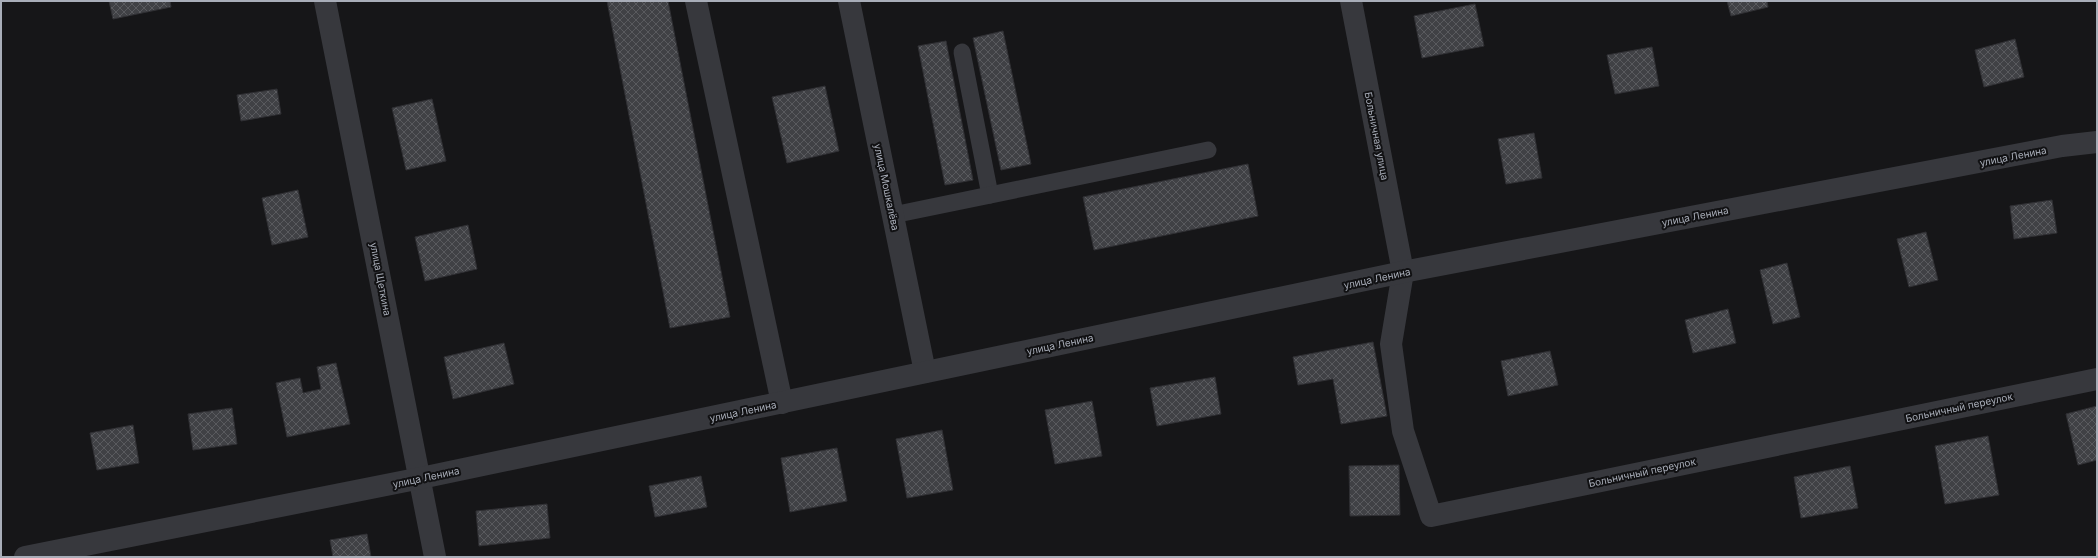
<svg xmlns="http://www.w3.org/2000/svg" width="2098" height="558" viewBox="0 0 2098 558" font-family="Inter,sans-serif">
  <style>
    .building { fill: url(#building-cross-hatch); stroke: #303034 }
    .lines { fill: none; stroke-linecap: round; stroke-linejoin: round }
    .lane { stroke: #37383d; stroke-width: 17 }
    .street { stroke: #37383d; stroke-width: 22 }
    .labels { text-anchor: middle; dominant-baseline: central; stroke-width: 4; stroke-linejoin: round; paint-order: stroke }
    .street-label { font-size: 10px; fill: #a8adb8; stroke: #111113 }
  </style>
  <defs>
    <pattern id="building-cross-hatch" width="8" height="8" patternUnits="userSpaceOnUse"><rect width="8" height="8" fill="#404145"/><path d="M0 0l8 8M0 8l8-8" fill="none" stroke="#595a5e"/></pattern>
  </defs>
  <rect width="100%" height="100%" fill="#161618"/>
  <!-- building -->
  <g class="building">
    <polygon points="109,1 170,1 171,7 113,19"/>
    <polygon points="607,1 668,1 730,317 670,328"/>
    <polygon points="1727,1 1767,1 1768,7 1731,16"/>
    <polygon points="1475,4 1484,46 1422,58 1414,16"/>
    <polygon points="1003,31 1031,164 1001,170 973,38"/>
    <polygon points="2015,39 2024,77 1984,87 1975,50"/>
    <polygon points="946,41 973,180 945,185 918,46"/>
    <polygon points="1652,47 1659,86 1615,94 1607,55"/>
    <polygon points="825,86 839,151 787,163 772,97"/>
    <polygon points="277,89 281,114 241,121 237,95"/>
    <polygon points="432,99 446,161 406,170 392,108"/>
    <polygon points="1534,133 1542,178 1506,184 1498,139"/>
    <polygon points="1248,164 1258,216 1094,250 1083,197"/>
    <polygon points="298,190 308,237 272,245 262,198"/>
    <polygon points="2052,200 2057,233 2014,239 2010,206"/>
    <polygon points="468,225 477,269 425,281 415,237"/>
    <polygon points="1926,232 1938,280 1909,287 1897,239"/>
    <polygon points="1787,263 1800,317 1773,324 1760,270"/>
    <polygon points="1728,309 1736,343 1693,353 1685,320"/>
    <polygon points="1373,342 1387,416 1341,424 1333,379 1298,385 1293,357"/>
    <polygon points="504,343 514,384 453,399 444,357"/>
    <polygon points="1550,351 1558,385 1508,396 1501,361"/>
    <polygon points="336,363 350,424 287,437 276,383 300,378 303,393 321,389 317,367"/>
    <polygon points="1215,377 1221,414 1157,426 1150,388"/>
    <polygon points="1092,401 1102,456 1055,464 1045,410"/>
    <polygon points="2097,406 2097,460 2078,465 2066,414"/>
    <polygon points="232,408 237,444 193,450 188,414"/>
    <polygon points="133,425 139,463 97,470 90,433"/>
    <polygon points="942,430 953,490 907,498 896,439"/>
    <polygon points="1988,436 1999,495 1945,504 1935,446"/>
    <polygon points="837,448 847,501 790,512 781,458"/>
    <polygon points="1399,465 1400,515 1350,516 1349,466"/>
    <polygon points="1850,466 1858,508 1801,518 1794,477"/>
    <polygon points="701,476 707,507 655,517 649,486"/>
    <polygon points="547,504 550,538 479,546 476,511"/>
    <polygon points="367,534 371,557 333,557 330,540"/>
  </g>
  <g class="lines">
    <!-- lane -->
    <g class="lane">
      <polyline points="962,52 990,195"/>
      <polyline points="893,215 1208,150"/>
    </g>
    <!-- street -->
    <g class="street">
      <polyline points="325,1 435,557"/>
      <polyline points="696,1 782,403"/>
      <polyline points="849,1 925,372"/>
      <polyline points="1351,1 1403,272 1391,344 1403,431 1431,516 2097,379"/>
      <polyline points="25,557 421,478 1403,272 2062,146 2097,142"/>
    </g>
  </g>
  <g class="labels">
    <!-- street labels -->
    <g class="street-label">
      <text transform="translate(1377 136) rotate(79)">Больничная улица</text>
      <text transform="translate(2013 156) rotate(-11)">улица Ленина</text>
      <text transform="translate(887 187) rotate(78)">улица Мошкалёва</text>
      <text transform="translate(1695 216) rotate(-11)">улица Ленина</text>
      <text transform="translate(1377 278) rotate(-12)">улица Ленина</text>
      <text transform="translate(381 279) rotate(79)">улица Щеткина</text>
      <text transform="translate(1060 344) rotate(-12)">улица Ленина</text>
      <text transform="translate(1959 407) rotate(-12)">Больничный переулок</text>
      <text transform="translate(743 411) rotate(-12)">улица Ленина</text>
      <text transform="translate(1642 472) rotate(-12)">Больничный переулок</text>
      <text transform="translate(426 477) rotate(-12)">улица Ленина</text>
    </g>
  </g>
  <!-- border -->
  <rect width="2098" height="558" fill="none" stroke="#a8adb8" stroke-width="4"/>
</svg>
